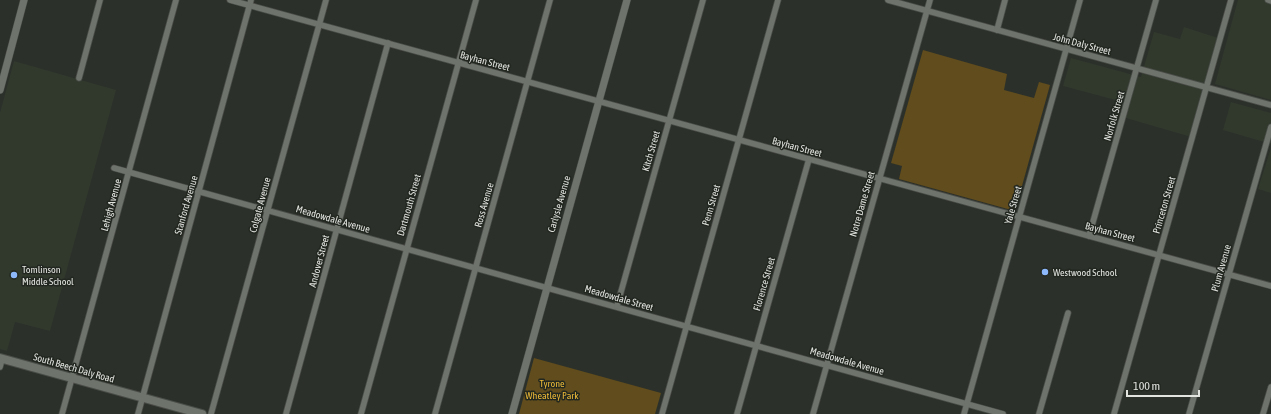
<svg xmlns="http://www.w3.org/2000/svg" width="1271" height="414" viewBox="0 0 1271 414" font-family="'Asap Condensed',sans-serif">
  <style>
    .built { fill: #31392d }
    .green { fill: #604c1c }
    .lines { fill: none; stroke-linecap: round; stroke-linejoin: round }
    .minor-casing { stroke: #4a4d48; stroke-width: 7 }
    .tertiary-casing { stroke: #4a4d48; stroke-width: 8 }
    .secondary-casing { stroke: #4a4d48; stroke-width: 10 }
    .minor { stroke: #6e736c; stroke-width: 5.5 }
    .tertiary { stroke: #6e736c; stroke-width: 7 }
    .secondary { stroke: #6e736c; stroke-width: 8 }
    .poi-dot { fill: #8db9fc; stroke: #222720; stroke-width: 1.5 }
    .labels { text-anchor: middle; dominant-baseline: central; stroke-width: 3; stroke-linejoin: round; paint-order: stroke }
    .street-label { font-size: 10px; fill: #e2e4e0; stroke: #222720 }
    .poi-label { font-size: 10px; fill: #e2e4e0; stroke: #222720; text-anchor: start }
    .park-label { font-size: 10px; fill: #eeba37; stroke: #222720 }
  </style>
  <rect width="100%" height="100%" fill="#2c302a"/>
  <!-- built -->
  <g class="built">
    <polygon points="1238,0 1271,0 1271,100 1215,84"/>
    <polygon points="1184,27 1218,38 1191,136 1188,136 1119,116 1123,102 1063,86 1071,58 1141,77 1154,32 1180,39"/>
    <polygon points="14,61 116,90 50,331 15,322 7,351 0,349 0,113"/>
    <polygon points="1231,102 1271,113 1271,144 1223,130"/>
    <polygon points="1271,148 1271,193 1258,189"/>
  </g>
  <!-- green -->
  <g class="green">
    <polygon points="923,50 1007,74 1004,90 1034,98 1039,82 1050,85 1015,211 899,179 902,166 891,163"/>
    <polygon points="534,358 661,393 655,414 519,414"/>
  </g>
  <g class="lines">
    <defs>
      <g id="minor">
        <polyline points="230,0 1271,286"/>
        <polyline points="888,0 1271,105"/>
        <polyline points="1268,0 1271,1"/>
        <polyline points="997,30 1005,0"/>
        <polyline points="79,78 100,0"/>
        <polyline points="114,168 1003,414"/>
        <polyline points="1089,236 1156,0"/>
        <polyline points="617,306 703,0"/>
        <polyline points="0,367 2,359"/>
        <polyline points="62,414 176,0"/>
        <polyline points="138,414 251,0"/>
        <polyline points="211,414 326,0"/>
        <polyline points="286,414 388,43"/>
        <polyline points="361,414 476,0"/>
        <polyline points="435,414 550,0"/>
        <polyline points="662,414 778,0"/>
        <polyline points="737,414 809,159"/>
        <polyline points="813,414 930,0"/>
        <polyline points="964,414 1080,0"/>
        <polyline points="1039,414 1068,313"/>
        <polyline points="1114,414 1231,0"/>
        <polyline points="1189,414 1271,127"/>
        <polyline points="1263,414 1271,387"/>
      </g>
      <g id="tertiary">
        <polyline points="0,90 24,0"/>
        <polyline points="512,414 627,0"/>
      </g>
      <polyline id="secondary" points="0,358 202,414"/>
    </defs>
    <!-- minor casing -->
    <use href="#minor" class="minor-casing"/>
    <!-- tertiary casing -->
    <use href="#tertiary" class="tertiary-casing"/>
    <!-- secondary casing -->
    <use href="#secondary" class="secondary-casing"/>
    <!-- minor -->
    <use href="#minor" class="minor"/>
    <!-- tertiary -->
    <use href="#tertiary" class="tertiary"/>
    <!-- secondary -->
    <use href="#secondary" class="secondary"/>
  </g>
  <!-- markers -->
  <g class="poi-dot">
    <circle cx="1045" cy="272" r="4"/>
    <circle cx="14" cy="275" r="4"/>
  </g>
  <g class="labels">
    <!-- street labels -->
    <g class="street-label">
      <text transform="translate(1082 44) rotate(15)">John Daly Street</text>
      <text transform="translate(485 61) rotate(15)">Bayhan Street</text>
      <text transform="translate(1114 116) rotate(-74)">Norfolk Street</text>
      <text transform="translate(797 147) rotate(15)">Bayhan Street</text>
      <text transform="translate(651 151) rotate(-74)">Kitch Street</text>
      <text transform="translate(559 204) rotate(-74)">Carlysle Avenue</text>
      <text transform="translate(862 204) rotate(-74)">Notre Dame Street</text>
      <text transform="translate(111 205) rotate(-75)">Lehigh Avenue</text>
      <text transform="translate(186 205) rotate(-74)">Stanford Avenue</text>
      <text transform="translate(260 205) rotate(-75)">Colgate Avenue</text>
      <text transform="translate(409 205) rotate(-74)">Dartmouth Street</text>
      <text transform="translate(484 205) rotate(-74)">Ross Avenue</text>
      <text transform="translate(711 205) rotate(-74)">Penn Street</text>
      <text transform="translate(1013 205) rotate(-74)">Yale Street</text>
      <text transform="translate(1164 205) rotate(-74)">Princeton Street</text>
      <text transform="translate(333 219) rotate(16)">Meadowdale Avenue</text>
      <text transform="translate(1110 232) rotate(15)">Bayhan Street</text>
      <text transform="translate(319 261) rotate(-75)">Andover Street</text>
      <text transform="translate(1221 268) rotate(-74)">Plum Avenue</text>
      <text transform="translate(764 284) rotate(-74)">Florence Street</text>
      <text transform="translate(619 298) rotate(16)">Meadowdale Street</text>
      <text transform="translate(847 361) rotate(16)">Meadowdale Avenue</text>
      <text transform="translate(74 368) rotate(16)">South Beech Daly Road</text>
    </g>
    <!-- poi labels -->
    <g class="poi-label">
      <text x="22" y="269">Tomlinson<tspan x="22" dy="12">Middle School</tspan></text>
      <text x="1053" y="272">Westwood School</text>
    </g>
    <!-- park labels -->
    <g class="park-label">
      <text x="552" y="383">Tyrone<tspan x="552" dy="12">Wheatley Park</tspan></text>
    </g>
  </g>
  <!-- scale -->
  <path d="M1127 390v6h72v-6" fill="none" stroke="#e2e4e0" stroke-width="2"/>
  <text x="1133" y="390" font-size="12" fill="#e2e4e0" stroke="#222720" stroke-width="3" paint-order="stroke">100 m</text>
</svg>
